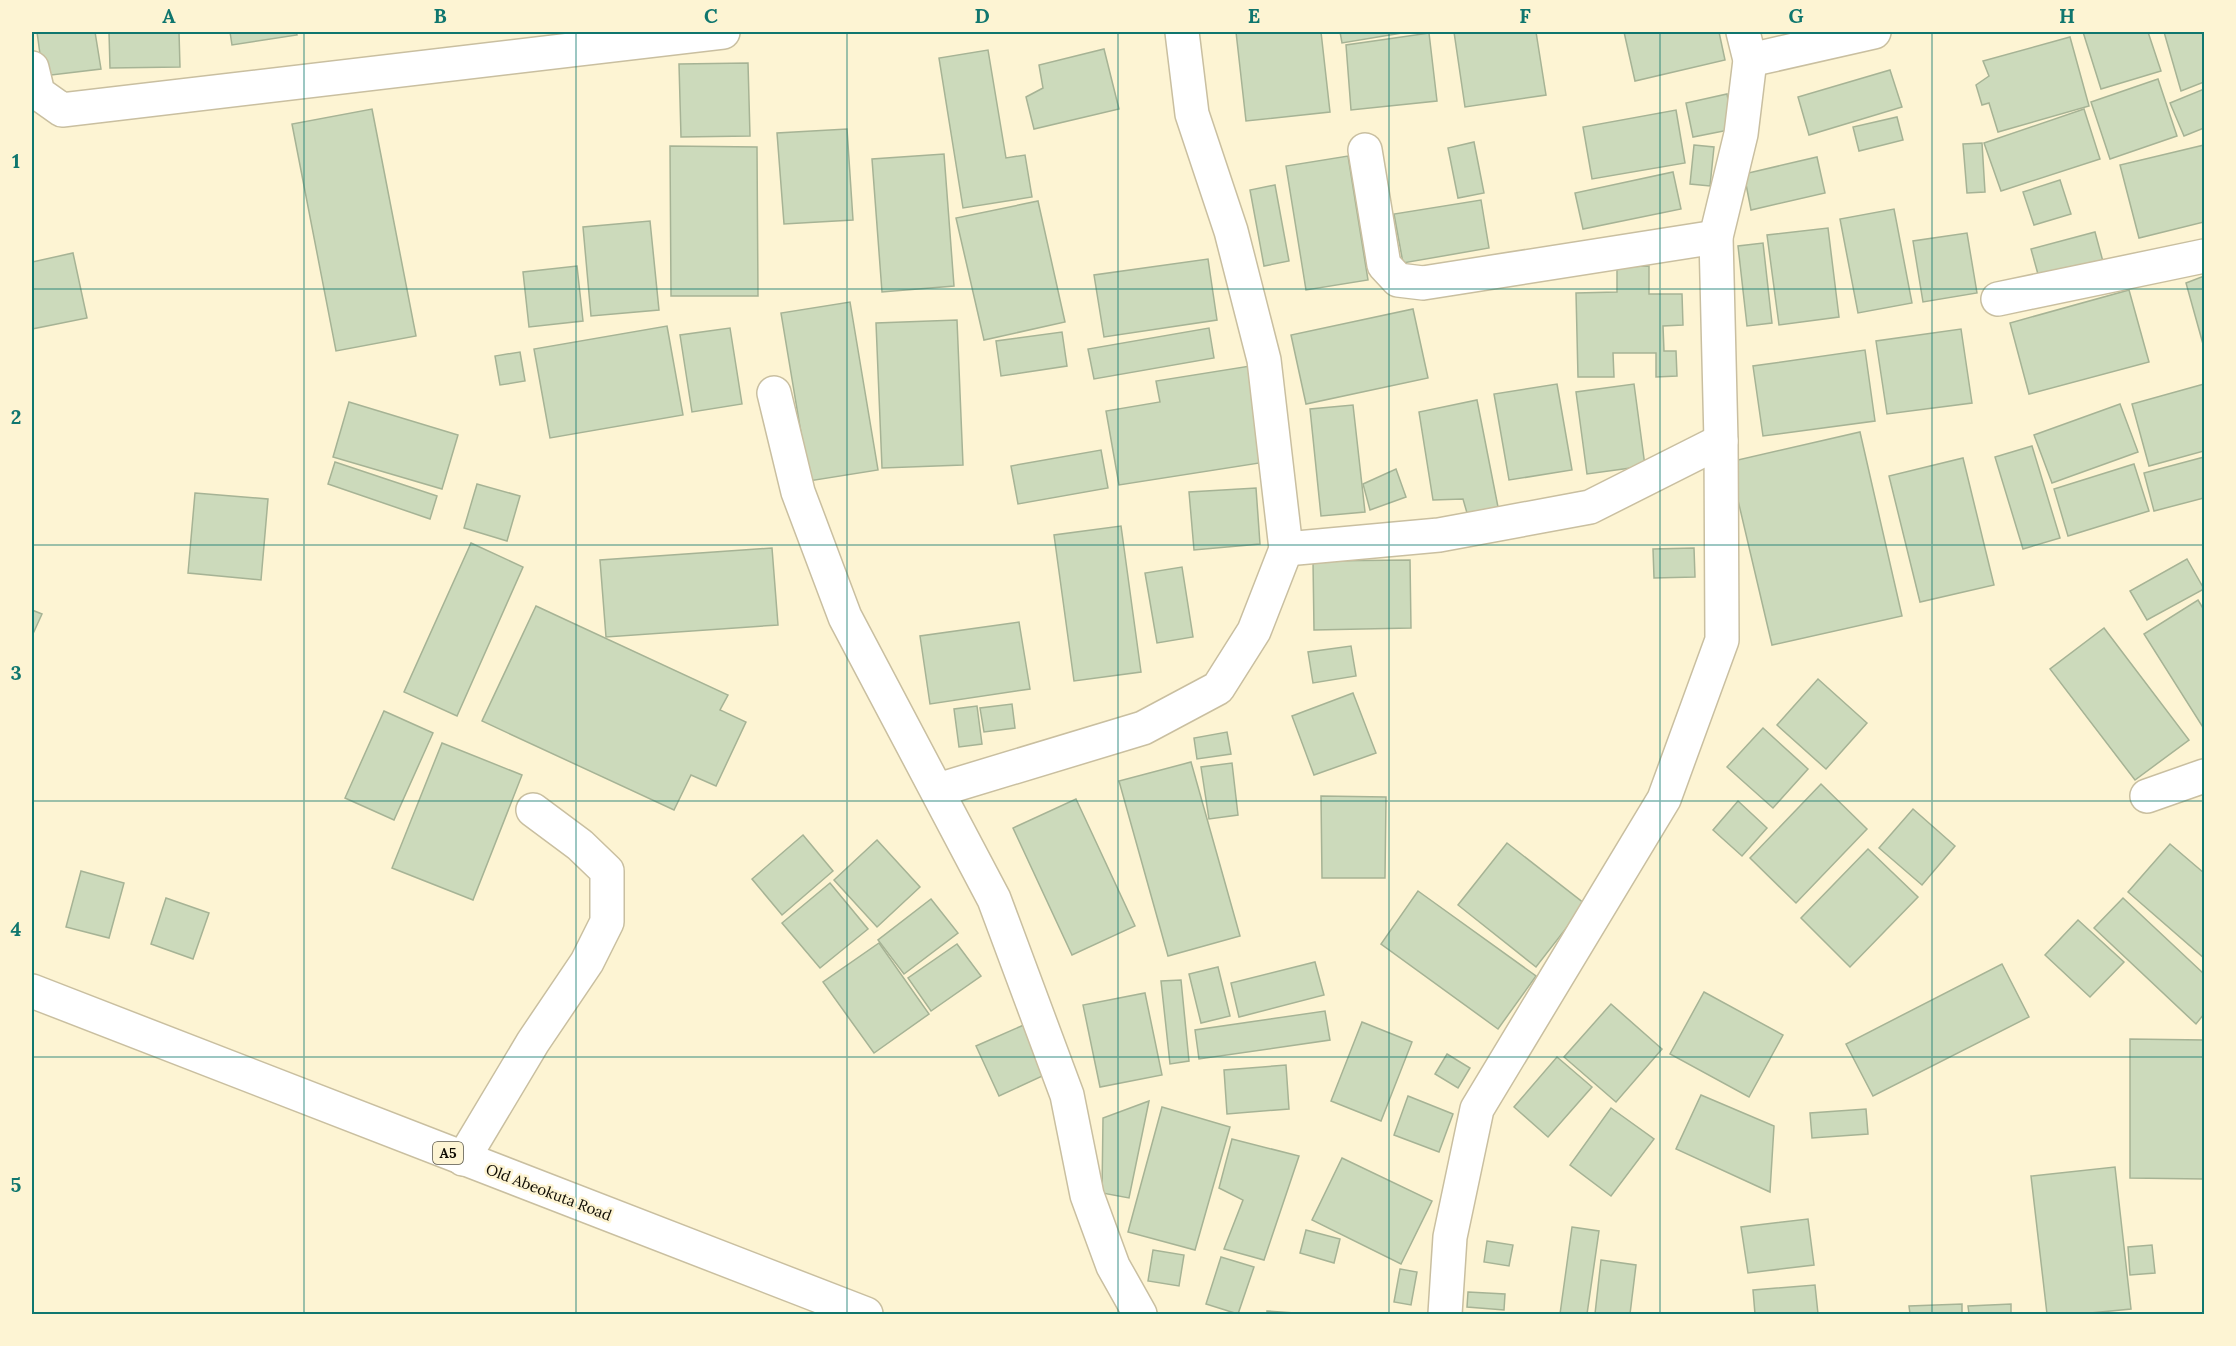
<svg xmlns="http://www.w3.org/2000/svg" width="2236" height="1346" viewBox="0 0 2236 1346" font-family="Lora,serif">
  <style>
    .building { fill: #ccdabb; stroke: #a6b395; stroke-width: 1.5 }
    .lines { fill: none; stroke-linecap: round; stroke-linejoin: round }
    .street-casing { stroke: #c9bfa0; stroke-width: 36 }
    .highway-casing { stroke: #c9bfa0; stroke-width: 36 }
    .street { stroke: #fff; stroke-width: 33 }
    .highway { stroke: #fff; stroke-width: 33 }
    .grid { fill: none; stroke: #0f766e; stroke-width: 1.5; stroke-opacity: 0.55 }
    .labels { text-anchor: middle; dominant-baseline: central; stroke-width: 5; stroke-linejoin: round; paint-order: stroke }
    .shield { fill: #fdf4d3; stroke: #565241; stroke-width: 1.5 }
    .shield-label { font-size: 14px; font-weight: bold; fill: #0f0c03 }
    .street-label { font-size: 15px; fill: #0f0c03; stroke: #fdf4d3 }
    .neatline { fill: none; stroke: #0f766e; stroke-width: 2 }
    .grid-label { font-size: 20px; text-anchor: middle; font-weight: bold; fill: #0f766e }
  </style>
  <rect width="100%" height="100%" fill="#fdf4d3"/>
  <!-- building -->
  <g class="building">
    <polygon points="37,32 95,32 101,69 43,76"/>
    <polygon points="109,32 179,32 180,67 110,68"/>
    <polygon points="230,32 296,32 297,35 232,45"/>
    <polygon points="1236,32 1321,32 1330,112 1246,121"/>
    <polygon points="1340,32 1408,32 1342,43"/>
    <polygon points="1454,32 1536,32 1546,95 1465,107"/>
    <polygon points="1624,32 1719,32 1725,60 1635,81"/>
    <polygon points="2083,32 2148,32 2161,71 2101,89"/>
    <polygon points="2164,32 2202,32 2204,38 2204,82 2181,91"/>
    <polygon points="1429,33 1437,101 1351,110 1346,45"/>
    <polygon points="2070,37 2089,106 1998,132 1989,103 1982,105 1976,85 1989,76 1983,61"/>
    <polygon points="1104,49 1119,109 1034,129 1026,97 1043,88 1039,65"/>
    <polygon points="988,50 1006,158 1025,155 1032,197 963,208 939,58"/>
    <polygon points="748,63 750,136 681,137 679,64"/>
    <polygon points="1890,70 1902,107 1809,135 1798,97"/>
    <polygon points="2158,79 2177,136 2110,159 2091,102"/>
    <polygon points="2204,89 2204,128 2184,136 2170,103"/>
    <polygon points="1727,94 1734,129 1693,137 1686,103"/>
    <polygon points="372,109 416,336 336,351 292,124"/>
    <polygon points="2084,109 2100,159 2001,191 1984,143"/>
    <polygon points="1676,110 1685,163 1592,179 1583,127"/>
    <polygon points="1897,117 1903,140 1859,151 1853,127"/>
    <polygon points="847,129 853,220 784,224 777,133"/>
    <polygon points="1474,142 1484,193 1458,198 1448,148"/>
    <polygon points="1982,143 1985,192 1967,193 1963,144"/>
    <polygon points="1694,145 1714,147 1710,186 1690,184"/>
    <polygon points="2204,145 2204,222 2139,238 2120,165"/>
    <polygon points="670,146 757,147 758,296 671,296"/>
    <polygon points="944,154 954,286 882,292 872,159"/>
    <polygon points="1348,156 1368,280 1306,290 1286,166"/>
    <polygon points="1817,157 1825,193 1751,210 1744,174"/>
    <polygon points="1673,172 1681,209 1583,229 1575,193"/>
    <polygon points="2060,180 2071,214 2034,225 2023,192"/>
    <polygon points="1275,185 1289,261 1264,266 1250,190"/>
    <polygon points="1481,200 1489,248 1403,263 1394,214"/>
    <polygon points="1038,201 1065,322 984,340 956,218"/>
    <polygon points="1894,209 1912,303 1858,313 1840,219"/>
    <polygon points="650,221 659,310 591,316 583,227"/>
    <polygon points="1828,228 1839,317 1779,325 1767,235"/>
    <polygon points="2095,232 2105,269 2041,285 2031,249"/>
    <polygon points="1967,233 1977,293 1923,302 1913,241"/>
    <polygon points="1763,243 1772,323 1747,326 1738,246"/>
    <polygon points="73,253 87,318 32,329 32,262"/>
    <polygon points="1208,259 1217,320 1104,337 1094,275"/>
    <polygon points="577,266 583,321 529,327 523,272"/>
    <polygon points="1649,266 1649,294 1682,294 1683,325 1663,326 1664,351 1676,351 1677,376 1656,377 1656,353 1613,353 1614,377 1578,377 1576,293 1617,292 1617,267"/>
    <polygon points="2204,276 2204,343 2203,344 2186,283"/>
    <polygon points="2129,290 2149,362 2029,394 2010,323"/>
    <polygon points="850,302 878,470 809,481 781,313"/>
    <polygon points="1413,309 1428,378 1306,404 1291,335"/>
    <polygon points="957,320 963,465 882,468 876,323"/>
    <polygon points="667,326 683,415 550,438 534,349"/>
    <polygon points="730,328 742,404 692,412 680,335"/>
    <polygon points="1209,328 1214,358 1094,379 1088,349"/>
    <polygon points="1961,329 1972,403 1887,414 1876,341"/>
    <polygon points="1062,332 1067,366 1001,376 996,341"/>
    <polygon points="1865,350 1875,421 1763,436 1753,366"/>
    <polygon points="520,352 525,381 500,385 495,356"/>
    <polygon points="1250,366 1266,462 1119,485 1106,411 1160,402 1156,381"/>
    <polygon points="1557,384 1572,470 1509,480 1494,394"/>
    <polygon points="1634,384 1645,466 1587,474 1576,392"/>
    <polygon points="2204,384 2204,451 2149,466 2132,404"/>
    <polygon points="1477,400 1498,507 1467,513 1463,499 1433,500 1419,412"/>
    <polygon points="349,402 458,435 442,489 333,457"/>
    <polygon points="2120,404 2138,452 2052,483 2034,435"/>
    <polygon points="1353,405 1365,512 1321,516 1310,409"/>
    <polygon points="1860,432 1902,616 1772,645 1729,462"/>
    <polygon points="2032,446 2060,538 2023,549 1995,457"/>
    <polygon points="1101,450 1108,488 1018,504 1011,466"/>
    <polygon points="2204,457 2204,498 2154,511 2144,473"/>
    <polygon points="1963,458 1994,585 1920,602 1889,476"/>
    <polygon points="335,462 437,496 430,519 328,484"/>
    <polygon points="2134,464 2149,511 2068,536 2054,489"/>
    <polygon points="1396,469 1406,497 1370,510 1363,484"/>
    <polygon points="477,484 520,496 507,541 464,528"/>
    <polygon points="1256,488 1260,544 1194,550 1189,492"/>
    <polygon points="195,493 268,499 261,580 188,573"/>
    <polygon points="1121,526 1141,672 1074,681 1054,535"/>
    <polygon points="471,543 523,567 457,716 404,692"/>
    <polygon points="772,548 778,625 606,637 600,560"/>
    <polygon points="1694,548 1695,577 1654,578 1653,549"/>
    <polygon points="2187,559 2204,589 2147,620 2130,591"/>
    <polygon points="1410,560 1411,628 1314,630 1313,561"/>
    <polygon points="1182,567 1193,637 1157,643 1145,573"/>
    <polygon points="2198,600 2204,610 2204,729 2144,634"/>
    <polygon points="536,606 728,695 720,710 746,722 716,786 691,775 674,810 482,721"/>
    <polygon points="32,610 42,614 32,636"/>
    <polygon points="1019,622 1030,689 930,704 920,636"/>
    <polygon points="2104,628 2189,740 2135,780 2050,669"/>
    <polygon points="1351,646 1356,676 1313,683 1308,652"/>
    <polygon points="1818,679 1867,723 1826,769 1777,725"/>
    <polygon points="1353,693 1376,753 1314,775 1292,716"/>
    <polygon points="1012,704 1015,728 984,732 980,708"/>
    <polygon points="977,706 982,744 959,747 954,709"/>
    <polygon points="384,711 433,733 394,820 345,798"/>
    <polygon points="1763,728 1808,769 1773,808 1727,767"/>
    <polygon points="1227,732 1231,754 1197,759 1194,738"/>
    <polygon points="442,743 522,775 473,900 392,868"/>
    <polygon points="1191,762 1240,936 1168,956 1119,781"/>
    <polygon points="1232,763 1238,815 1209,819 1201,767"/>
    <polygon points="1821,784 1867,829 1796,903 1750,858"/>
    <polygon points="1321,796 1386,797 1385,878 1322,878"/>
    <polygon points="1076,799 1135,926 1072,955 1013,828"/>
    <polygon points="1738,801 1767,828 1742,856 1713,830"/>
    <polygon points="1913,809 1955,846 1922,885 1879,848"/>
    <polygon points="803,835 833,871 782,915 752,879"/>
    <polygon points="877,840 920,887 877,927 834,880"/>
    <polygon points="1507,843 1585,904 1536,967 1458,905"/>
    <polygon points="2170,844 2204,873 2204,958 2128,892"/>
    <polygon points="1868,849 1918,897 1850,967 1801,918"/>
    <polygon points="81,871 124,883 109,938 66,927"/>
    <polygon points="830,883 868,929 820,968 782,923"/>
    <polygon points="1418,891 1536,976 1498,1029 1381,944"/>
    <polygon points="166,898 209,913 193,959 151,944"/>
    <polygon points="2123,898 2204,974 2204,1014 2196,1024 2094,928"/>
    <polygon points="931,899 958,933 904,974 878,940"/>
    <polygon points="2078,920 2124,962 2090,997 2045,955"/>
    <polygon points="879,943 929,1014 874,1053 823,982"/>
    <polygon points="957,944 981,976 931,1011 908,978"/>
    <polygon points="1315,962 1324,995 1239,1017 1231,983"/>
    <polygon points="2002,964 2029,1017 1873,1096 1846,1044"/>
    <polygon points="1218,967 1230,1016 1201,1023 1189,974"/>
    <polygon points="1181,980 1189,1061 1170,1064 1161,981"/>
    <polygon points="1704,992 1783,1035 1749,1097 1670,1054"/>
    <polygon points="1145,993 1162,1075 1100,1087 1083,1005"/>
    <polygon points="1611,1004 1662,1049 1616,1102 1564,1057"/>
    <polygon points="1325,1011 1330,1040 1199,1059 1195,1030"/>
    <polygon points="1362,1022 1412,1042 1381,1121 1331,1101"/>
    <polygon points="1026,1024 1049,1073 999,1096 976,1046"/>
    <polygon points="2130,1039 2204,1040 2204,1179 2130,1178"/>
    <polygon points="1447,1054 1470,1068 1458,1088 1435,1074"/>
    <polygon points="1557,1057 1592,1087 1548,1137 1514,1107"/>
    <polygon points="1286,1065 1289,1109 1227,1114 1224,1070"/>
    <polygon points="1701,1095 1774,1126 1770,1192 1676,1149"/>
    <polygon points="1408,1096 1453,1114 1439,1152 1394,1135"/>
    <polygon points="1149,1101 1129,1198 1102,1193 1103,1118"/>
    <polygon points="1162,1107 1230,1127 1195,1250 1128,1232"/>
    <polygon points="1611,1108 1654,1139 1611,1196 1570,1165"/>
    <polygon points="1866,1109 1868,1134 1812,1138 1810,1113"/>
    <polygon points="1232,1139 1299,1156 1264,1260 1224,1249 1243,1200 1219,1188"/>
    <polygon points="1342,1158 1432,1201 1401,1264 1312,1220"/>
    <polygon points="2115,1167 2131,1309 2080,1314 2047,1314 2031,1176"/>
    <polygon points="1808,1219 1814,1265 1748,1273 1741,1227"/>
    <polygon points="1572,1227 1599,1231 1587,1314 1560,1314"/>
    <polygon points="1306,1230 1340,1239 1334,1263 1300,1253"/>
    <polygon points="1487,1241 1513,1245 1509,1266 1484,1262"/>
    <polygon points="2152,1245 2155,1273 2130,1275 2128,1247"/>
    <polygon points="1153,1250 1184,1255 1179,1286 1148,1281"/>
    <polygon points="1221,1257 1254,1267 1238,1314 1206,1304"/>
    <polygon points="1601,1260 1636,1265 1630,1314 1595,1314"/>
    <polygon points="1400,1269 1417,1272 1411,1305 1394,1302"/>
    <polygon points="1815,1285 1818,1314 1755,1314 1753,1290"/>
    <polygon points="1468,1292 1505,1294 1504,1310 1467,1307"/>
    <polygon points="1962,1304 1962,1314 1910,1314 1909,1306"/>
    <polygon points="2011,1304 2011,1314 1969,1314 1968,1306"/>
    <polygon points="1267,1311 1309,1314 1267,1314"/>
  </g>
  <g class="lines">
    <defs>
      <g id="street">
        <polyline points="1750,60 1874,32"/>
        <polyline points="32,68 38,93 62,110 723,32"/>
        <polyline points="1365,150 1384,265 1398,280 1423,283 1716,237"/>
        <polyline points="1998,299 2204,256"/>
        <polyline points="774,393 798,492 845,617 994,899 1067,1095 1087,1195 1113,1266 1140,1314"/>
        <polyline points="1286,549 1439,535 1590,507 1721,441"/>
        <polyline points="938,790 1143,728 1218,688 1254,631 1286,549 1264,360 1231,231 1192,114 1182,32"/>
        <polyline points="2147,796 2204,776"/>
        <polyline points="463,1159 533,1042 587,962 607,922 607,871 580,845 533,810"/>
        <polyline points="1445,1314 1450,1237 1477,1109 1664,799 1722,640 1721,441 1716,237 1741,134 1750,60 1743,32"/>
      </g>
      <polyline id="highway" points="32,991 866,1314"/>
    </defs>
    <!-- street casing -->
    <use href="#street" class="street-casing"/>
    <!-- highway casing -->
    <use href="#highway" class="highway-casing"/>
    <!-- street -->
    <use href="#street" class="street"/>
    <!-- highway -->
    <use href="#highway" class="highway"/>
  </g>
  <!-- grid -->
  <path class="grid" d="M 304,32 L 304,1314M 576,32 L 576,1314M 847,32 L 847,1314M 1118,32 L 1118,1314M 1389,32 L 1389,1314M 1660,32 L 1660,1314M 1932,32 L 1932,1314M 32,289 L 2204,289M 32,545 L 2204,545M 32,801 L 2204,801M 32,1057 L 2204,1057"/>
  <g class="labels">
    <!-- shield labels -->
    <rect class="shield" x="433" y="1142" width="30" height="22" rx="4.5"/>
    <g class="shield-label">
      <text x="448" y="1153">A5</text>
    </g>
    <!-- street labels -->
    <g class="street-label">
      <text transform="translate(549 1192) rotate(21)">Old Abeokuta Road</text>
    </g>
  </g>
  <!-- border -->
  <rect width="2236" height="1346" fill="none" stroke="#fdf4d3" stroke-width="66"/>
  <rect x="33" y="33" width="2170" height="1280" class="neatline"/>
  <g class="grid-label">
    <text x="169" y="23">A</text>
    <text x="440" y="23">B</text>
    <text x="711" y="23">C</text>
    <text x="982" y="23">D</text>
    <text x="1254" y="23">E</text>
    <text x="1525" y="23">F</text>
    <text x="1796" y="23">G</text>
    <text x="2067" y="23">H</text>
    <text x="16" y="168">1</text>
    <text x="16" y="424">2</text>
    <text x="16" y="680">3</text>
    <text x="16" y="936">4</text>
    <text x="16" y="1192">5</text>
  </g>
</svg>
